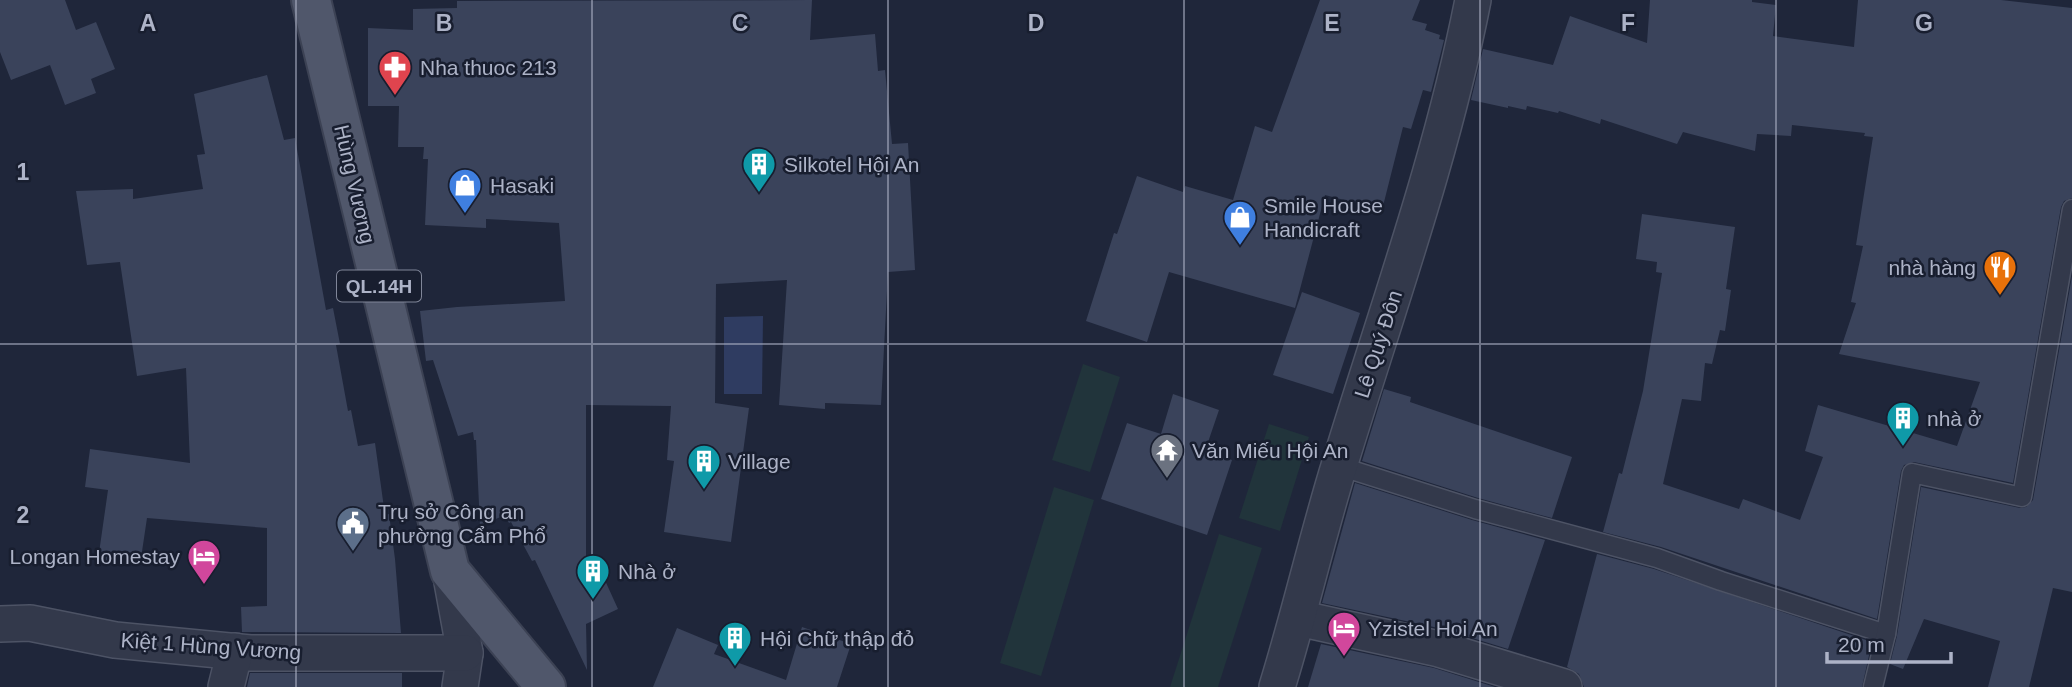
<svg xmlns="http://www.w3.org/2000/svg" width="2072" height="687" viewBox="0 0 2072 687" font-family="Helvetica,sans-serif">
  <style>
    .green { fill: #21343b }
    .water { fill: #2f3c61 }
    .building { fill: #3a435b }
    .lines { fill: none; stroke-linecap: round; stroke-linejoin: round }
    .lane-casing { stroke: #4d5365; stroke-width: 21 }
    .street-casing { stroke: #4d5365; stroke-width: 38 }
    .primary-casing { stroke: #3c4254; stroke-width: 42 }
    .lane { stroke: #33394b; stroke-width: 18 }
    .street { stroke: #33394b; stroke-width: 35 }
    .primary { stroke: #50576b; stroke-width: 38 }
    .grid { fill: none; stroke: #adb3c7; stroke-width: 2; stroke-opacity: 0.55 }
    .labels { text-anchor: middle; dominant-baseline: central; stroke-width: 5; stroke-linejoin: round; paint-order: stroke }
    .shield { fill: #181e2f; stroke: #808699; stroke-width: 2 }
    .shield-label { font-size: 19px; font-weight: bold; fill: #adb3c7 }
    .poi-label { font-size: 21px; fill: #adb3c7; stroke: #181e2f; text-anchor: start }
    .street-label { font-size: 21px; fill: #adb3c7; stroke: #181e2f }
    .grid-label { font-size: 23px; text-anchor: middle; font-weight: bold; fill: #adb3c7; stroke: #181e2f; stroke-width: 5; stroke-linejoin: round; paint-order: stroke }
  </style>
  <rect width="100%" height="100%" fill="#1f263a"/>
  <!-- green -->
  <g class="green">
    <polygon points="1083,364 1120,377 1090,472 1052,460"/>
    <polygon points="1269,424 1309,437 1280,531 1239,518"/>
    <polygon points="1054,487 1094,500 1041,676 1000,663"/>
    <polygon points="1219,534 1262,548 1218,687 1170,687"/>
  </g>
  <!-- water -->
  <polygon class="water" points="763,316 762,394 724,394 724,317"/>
  <!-- building -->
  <g class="building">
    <polygon points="0,0 65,0 76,30 96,22 115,69 91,79 96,93 65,105 50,65 11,80 0,52"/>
    <polygon points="812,0 810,40 875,34 878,71 885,70 892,144 908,143 915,270 888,272 881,405 825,403 825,409 779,405 787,280 716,284 715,403 749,408 731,542 664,532 674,461 667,460 671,406 586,405 586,584 603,576 618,609 586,624 587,670 535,560 532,561 511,522 509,523 505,515 480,526 476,440 474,440 473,432 458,436 433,360 426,361 420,311 457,307 565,301 559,223 486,219 486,228 425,225 428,159 423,159 424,147 398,147 399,106 368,106 368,28 413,30 413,9 457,8 457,1"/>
    <polygon points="1320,0 1420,0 1412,20 1427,24 1425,30 1440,35 1439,39 1444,40 1431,92 1423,90 1411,129 1403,127 1382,210 1325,195 1295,308 1169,272 1147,342 1086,321 1114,233 1117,234 1137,176 1183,192 1185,186 1233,200 1255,126 1272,132"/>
    <polygon points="1650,0 1752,0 1752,2 1776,5 1773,36 1854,47 1858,0 2001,0 2072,8 2072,198 2064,201 2061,207 2013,483 1914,462 1904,465 1901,471 1877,619 1661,547 1603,532 1619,473 1622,474 1643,391 1662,273 1656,272 1657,262 1636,259 1642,214 1735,227 1726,289 1731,290 1725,331 1720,330 1712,364 1705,363 1701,401 1682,399 1663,484 1739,509 1743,499 1800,520 1823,457 1805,451 1818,405 1957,446 1980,382 1839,354 1856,303 1851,302 1863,246 1856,245 1873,137 1864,136 1865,133 1792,125 1791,136 1757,134 1755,151 1683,132 1677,144 1601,119 1600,124 1559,111 1558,113 1527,106 1526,110 1508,106 1508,108 1471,100 1483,49 1553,65 1570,16 1647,43"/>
    <polygon points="267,75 284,140 295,138 326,310 333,308 340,344 336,345 348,411 351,410 358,446 375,443 385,515 389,514 395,559 401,633 242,632 241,607 267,606 267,528 147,518 140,565 98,560 108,490 85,487 90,449 190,463 186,368 137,376 120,262 87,265 76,191 133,189 133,199 203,189 197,155 205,154 194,94"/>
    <polygon points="2072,276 2072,592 2053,588 2029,687 1988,687 2000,641 1924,619 1903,669 1890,664 1897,636 1921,487 2020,508 2026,507 2033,500"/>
    <polygon points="1302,292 1360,313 1333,394 1273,375"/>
    <polygon points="1384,389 1411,397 1410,402 1572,457 1552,518 1478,498 1362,461"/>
    <polygon points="1173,394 1219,410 1205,451 1232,460 1207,535 1101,499 1127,423 1161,434"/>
    <polygon points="1355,483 1472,520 1545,540 1508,649 1443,629 1322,603"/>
    <polygon points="1597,554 1654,569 1872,642 1862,687 1584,687 1579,674 1567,667"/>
    <polygon points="802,627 851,644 837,687 653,687 677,628 718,645 714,654 786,680"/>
    <polygon points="1321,644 1434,668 1495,687 1308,687"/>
    <polygon points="250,673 402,673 402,687 247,687"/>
  </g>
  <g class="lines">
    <defs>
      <g id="lane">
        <polyline points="1339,466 1475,509 1657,558 1721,581 1886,634"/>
        <polyline points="1873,687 1886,634 1912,473 2022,497 2072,209"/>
      </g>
      <g id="street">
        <polyline points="450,571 465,653 460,687"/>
        <polyline points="1298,618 1439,649 1564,687"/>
        <polyline points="0,624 30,623 115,640 250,653 465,653"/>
        <polyline points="226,687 235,651"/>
        <path d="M 1277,687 C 1300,613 1317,537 1340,463 C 1387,309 1442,158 1473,0"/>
      </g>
      <polyline id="primary" points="311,0 450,571 546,687"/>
    </defs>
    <!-- lane casing -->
    <use href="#lane" class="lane-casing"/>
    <!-- street casing -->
    <use href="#street" class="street-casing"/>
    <!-- primary casing -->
    <use href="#primary" class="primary-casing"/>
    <!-- lane -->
    <use href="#lane" class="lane"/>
    <!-- street -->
    <use href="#street" class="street"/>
    <!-- primary -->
    <use href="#primary" class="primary"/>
  </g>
  <!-- grid -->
  <path class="grid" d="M 296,0 L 296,687M 592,0 L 592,687M 888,0 L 888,687M 1184,0 L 1184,687M 1480,0 L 1480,687M 1776,0 L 1776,687M 0,344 L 2072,344"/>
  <!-- icons -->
  <defs>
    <symbol id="pharmacy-pin" viewBox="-11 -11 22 30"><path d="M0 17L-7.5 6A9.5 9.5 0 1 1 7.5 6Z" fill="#e0444e" stroke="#181e2f"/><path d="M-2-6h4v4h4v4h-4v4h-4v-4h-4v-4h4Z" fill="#fff"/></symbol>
    <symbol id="building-pin" viewBox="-11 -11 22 30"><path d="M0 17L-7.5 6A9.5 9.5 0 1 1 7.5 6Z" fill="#0f9aa8" stroke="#181e2f"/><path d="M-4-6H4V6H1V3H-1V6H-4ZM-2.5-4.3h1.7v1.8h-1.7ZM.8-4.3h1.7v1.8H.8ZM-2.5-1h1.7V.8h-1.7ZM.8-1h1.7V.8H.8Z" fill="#fff"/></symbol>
    <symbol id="shop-pin" viewBox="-11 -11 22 30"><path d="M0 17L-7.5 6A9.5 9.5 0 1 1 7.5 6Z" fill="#3f7fe0" stroke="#181e2f"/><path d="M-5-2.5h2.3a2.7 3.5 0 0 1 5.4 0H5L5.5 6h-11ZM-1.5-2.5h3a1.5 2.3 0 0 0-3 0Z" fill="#fff"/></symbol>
    <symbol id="restaurant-pin" viewBox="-11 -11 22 30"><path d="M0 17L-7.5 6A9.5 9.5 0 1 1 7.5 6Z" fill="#e8710a" stroke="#181e2f"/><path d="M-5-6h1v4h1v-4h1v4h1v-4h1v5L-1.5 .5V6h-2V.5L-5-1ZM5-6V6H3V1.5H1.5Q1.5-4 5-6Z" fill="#fff"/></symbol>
    <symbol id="temple-pin" viewBox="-11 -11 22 30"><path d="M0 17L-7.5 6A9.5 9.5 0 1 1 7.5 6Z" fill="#6b7280" stroke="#181e2f"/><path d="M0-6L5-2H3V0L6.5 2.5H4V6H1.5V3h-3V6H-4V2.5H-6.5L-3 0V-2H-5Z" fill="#fff"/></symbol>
    <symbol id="civic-pin" viewBox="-11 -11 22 30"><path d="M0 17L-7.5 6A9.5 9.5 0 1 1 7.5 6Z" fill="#5c6f8a" stroke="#181e2f"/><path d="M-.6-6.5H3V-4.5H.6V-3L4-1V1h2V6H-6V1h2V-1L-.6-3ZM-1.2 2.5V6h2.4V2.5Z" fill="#fff"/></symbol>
    <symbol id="hotel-pin" viewBox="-11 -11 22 30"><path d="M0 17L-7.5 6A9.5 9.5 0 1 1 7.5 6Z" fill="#d1479c" stroke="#181e2f"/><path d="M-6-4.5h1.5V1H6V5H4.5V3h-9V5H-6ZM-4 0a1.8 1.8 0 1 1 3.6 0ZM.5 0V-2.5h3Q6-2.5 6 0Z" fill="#fff"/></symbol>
  </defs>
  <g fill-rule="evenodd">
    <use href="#pharmacy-pin" x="376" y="48" width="38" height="52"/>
    <use href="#building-pin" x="740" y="145" width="38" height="52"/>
    <use href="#shop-pin" x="446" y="166" width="38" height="52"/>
    <use href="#shop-pin" x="1221" y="198" width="38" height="52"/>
    <use href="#restaurant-pin" x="1981" y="248" width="38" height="52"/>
    <use href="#building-pin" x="1884" y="399" width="38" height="52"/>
    <use href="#temple-pin" x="1148" y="431" width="38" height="52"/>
    <use href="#building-pin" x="685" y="442" width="38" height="52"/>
    <use href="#civic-pin" x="334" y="504" width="38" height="52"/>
    <use href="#hotel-pin" x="185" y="537" width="38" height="52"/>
    <use href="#building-pin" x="574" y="552" width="38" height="52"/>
    <use href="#hotel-pin" x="1325" y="609" width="38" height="52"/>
    <use href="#building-pin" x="716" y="619" width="38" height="52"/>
  </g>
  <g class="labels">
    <!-- shield labels -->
    <rect class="shield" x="337" y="270.5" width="84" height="31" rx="5"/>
    <g class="shield-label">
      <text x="379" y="286">QL.14H</text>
    </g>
    <!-- poi labels -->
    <g class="poi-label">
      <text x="420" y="67">Nha thuoc 213</text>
      <text x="784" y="164">Silkotel Hội An</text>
      <text x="490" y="185">Hasaki</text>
      <text x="1264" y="205">Smile House<tspan x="1264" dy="24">Handicraft</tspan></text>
      <text x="1976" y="267" text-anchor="end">nhà hàng</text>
      <text x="1927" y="418">nhà ở</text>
      <text x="1192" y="450">Văn Miếu Hội An</text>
      <text x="728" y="461">Village</text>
      <text x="378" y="511">Trụ sở Công an<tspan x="378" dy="24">phường Cẩm Phổ</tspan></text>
      <text x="180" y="556" text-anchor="end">Longan Homestay</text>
      <text x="618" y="571">Nhà ở</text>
      <text x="1368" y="628">Yzistel Hoi An</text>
      <text x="760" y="638">Hội Chữ thập đỏ</text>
    </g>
    <!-- street labels -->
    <g class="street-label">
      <text transform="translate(355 184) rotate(77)">Hùng Vương</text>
      <text transform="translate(1378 344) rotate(-72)">Lê Quý Đôn</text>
      <text transform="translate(211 646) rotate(4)">Kiệt 1 Hùng Vương</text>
    </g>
  </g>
  <g class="grid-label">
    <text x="148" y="31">A</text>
    <text x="444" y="31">B</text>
    <text x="740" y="31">C</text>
    <text x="1036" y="31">D</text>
    <text x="1332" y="31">E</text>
    <text x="1628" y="31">F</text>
    <text x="1924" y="31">G</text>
    <text x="23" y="180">1</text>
    <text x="23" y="523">2</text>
  </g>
  <!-- scale -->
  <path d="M1827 652v10h124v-10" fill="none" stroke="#adb3c7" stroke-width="3.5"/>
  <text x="1838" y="652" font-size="21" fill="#adb3c7" stroke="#181e2f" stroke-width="5" paint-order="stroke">20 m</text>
</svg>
